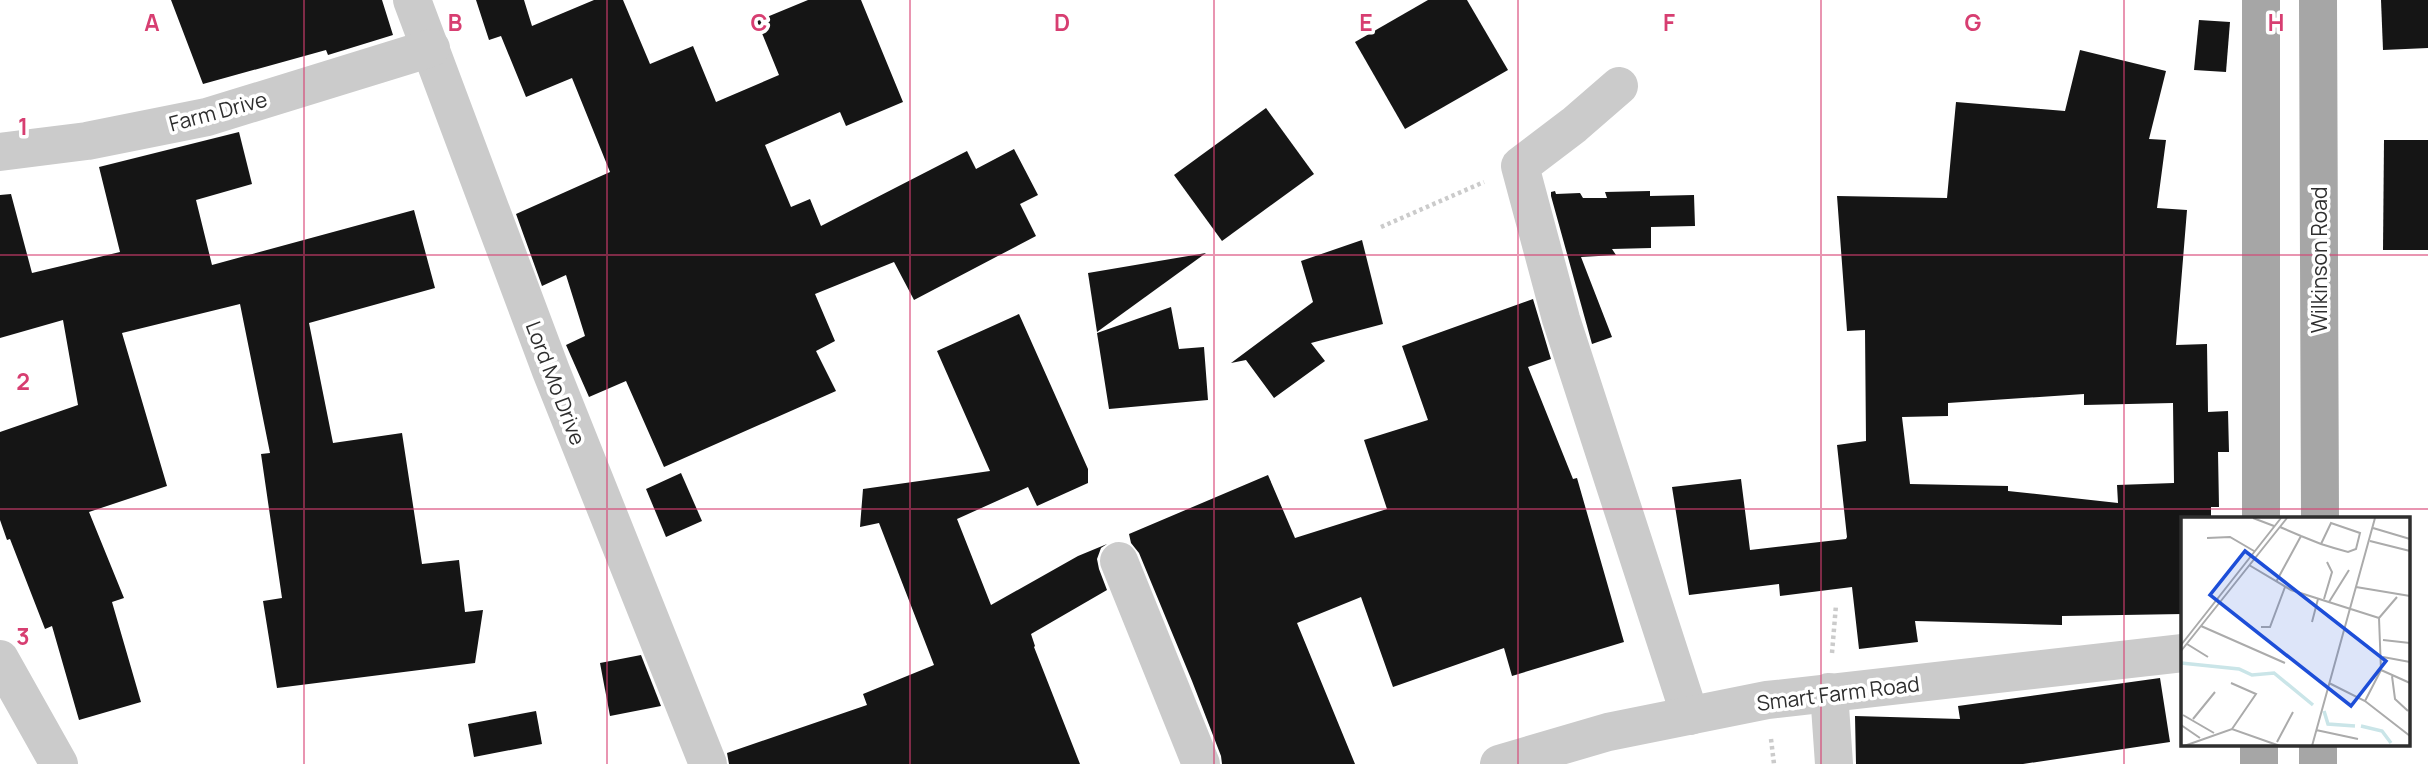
<svg xmlns="http://www.w3.org/2000/svg" width="2428" height="764" viewBox="0 0 2428 764" font-family="Manrope,sans-serif">
  <style>
    .building { fill: #151515; fill-rule: evenodd }
    .lines { fill: none; stroke-linecap: round; stroke-linejoin: round }
    .path { stroke: #cbcbcb; stroke-width: 4.5; stroke-dasharray: 3.5 3.5; stroke-linecap: butt }
    .minor { stroke: #cbcbcb; stroke-width: 38 }
    .major { stroke: #a6a6a6; stroke-width: 38 }
    .grid { fill: none; stroke: #d73e71; stroke-width: 2; stroke-opacity: 0.55 }
    .labels { text-anchor: middle; dominant-baseline: central; stroke-width: 7; stroke-linejoin: round; paint-order: stroke }
    .street-label { font-size: 21px; fill: #2e2e2e; stroke: #fff }
    .inset-river { fill: none; stroke: #cae5e8; stroke-width: 3.5 }
    .inset-road { fill: none; stroke: #ababab; stroke-width: 2 }
    .view { fill: #1d4ed8; fill-opacity: 0.15; stroke: #1d4ed8; stroke-width: 3.5 }
    .inset-edge { fill: none; stroke: #2e2e2e; stroke-width: 3.5 }
    .grid-label { font-size: 23px; text-anchor: middle; font-weight: bold; fill: #d73e71; stroke: #fff; stroke-width: 7; stroke-linejoin: round; paint-order: stroke }
  </style>
  <rect width="100%" height="100%" fill="#fff"/>
  <!-- building -->
  <g class="building">
    <polygon points="171,0 382,0 393,35 328,55 326,50 203,84"/>
    <polygon points="476,0 524,0 532,26 594,0 623,0 650,64 693,46 716,102 779,75 757,21 808,0 861,0 903,102 846,126 840,112 765,145 791,207 810,199 821,226 967,151 976,169 1014,149 1038,195 1020,204 1036,236 914,300 894,262 815,294 835,341 816,351 836,391 664,467 626,381 589,397 566,345 585,336 566,275 542,286 516,214 610,172 572,78 526,97 501,36 489,40"/>
    <polygon points="1428,0 1467,0 1508,70 1405,129 1355,42"/>
    <polygon points="2381,0 2428,0 2428,48 2383,50"/>
    <polygon points="2199,20 2230,22 2226,72 2194,70"/>
    <path d="M 2080,50 L 2166,71 L 2149,139 L 2166,140 L 2157,208 L 2187,210 L 2176,345 L 2207,344 L 2208,412 L 2228,411 L 2229,452 L 2218,452 L 2219,507 L 2211,507 L 2211,519 L 2183,519 L 2183,614 L 2062,616 L 2062,625 L 1915,621 L 1918,642 L 1859,649 L 1852,587 L 1780,596 L 1779,584 L 1689,595 L 1672,487 L 1741,479 L 1750,550 L 1846,539 L 1847,537 L 1837,445 L 1866,441 L 1865,330 L 1847,331 L 1837,196 L 1947,198 L 1956,102 L 2065,111 ZM 2084,394 L 2084,405 L 2173,403 L 2174,483 L 2117,485 L 2118,503 L 2008,491 L 2008,486 L 1910,484 L 1902,417 L 1948,416 L 1948,403 Z"/>
    <polygon points="1266,108 1314,174 1222,241 1174,175"/>
    <polygon points="239,132 252,184 196,200 212,265 414,210 435,288 309,323 333,443 402,433 422,564 459,560 465,612 483,610 475,663 277,688 263,601 282,598 261,454 270,453 240,304 122,333 167,486 89,512 124,598 112,602 141,702 79,720 52,626 45,629 10,539 7,540 0,520 0,432 78,405 63,320 0,338 0,195 11,194 32,273 120,252 99,167"/>
    <polygon points="2384,140 2428,140 2428,250 2383,250"/>
    <polygon points="1555,191 1556,194 1580,193 1583,198 1607,198 1605,192 1650,191 1650,196 1694,195 1695,226 1651,227 1651,248 1612,249 1616,255 1581,257 1612,337 1592,344 1551,196 1551,192"/>
    <polygon points="1362,240 1383,324 1311,343 1325,361 1274,398 1246,360 1231,363 1313,302 1301,261"/>
    <polygon points="1206,253 1097,332 1088,273"/>
    <polygon points="1533,299 1551,359 1528,367 1573,479 1577,478 1624,642 1512,676 1504,648 1393,687 1361,597 1297,623 1355,764 1222,764 1221,756 1192,681 1139,553 1131,543 1129,534 1268,475 1295,538 1387,509 1364,440 1428,420 1402,346"/>
    <polygon points="1171,307 1179,349 1204,347 1208,400 1109,409 1097,333"/>
    <polygon points="1019,314 1088,469 1088,483 1037,506 1028,487 957,519 991,605 1078,556 1107,544 1101,548 1097,559 1099,569 1107,590 1031,634 1035,646 1034,647 1080,764 729,764 727,753 867,705 863,694 934,665 879,523 860,527 863,489 990,471 937,351"/>
    <polygon points="681,473 702,521 666,537 646,489"/>
    <polygon points="641,655 661,706 610,716 600,663"/>
    <polygon points="2160,678 2170,742 2023,764 1856,764 1855,716 1960,719 1958,706"/>
    <polygon points="536,711 542,744 474,757 468,724"/>
  </g>
  <g class="lines">
    <!-- path -->
    <g class="path">
      <polyline points="1381,227 1484,182"/>
      <polyline points="1832,653 1836,605"/>
      <polyline points="1771,739 1774,764"/>
    </g>
    <!-- minor -->
    <g class="minor">
      <polyline points="412,0 551,371 708,764"/>
      <polyline points="1619,86 1574,125 1520,166 1561,319 1690,716"/>
      <polyline points="0,152 87,141 207,117 431,48"/>
      <polyline points="1119,561 1201,764"/>
      <polyline points="0,659 59,764"/>
      <polyline points="1829,692 1834,764"/>
      <polyline points="1499,764 1608,732 1767,700 2183,653"/>
    </g>
    <!-- major -->
    <g class="major">
      <polyline points="2318,0 2320,519"/>
      <polyline points="2261,519 2261,0"/>
      <polyline points="2259,764 2259,745"/>
      <polyline points="2318,764 2318,745"/>
    </g>
  </g>
  <!-- grid -->
  <path class="grid" d="M 304,0 L 304,764M 607,0 L 607,764M 910,0 L 910,764M 1214,0 L 1214,764M 1518,0 L 1518,764M 1821,0 L 1821,764M 2124,0 L 2124,764M 0,255 L 2428,255M 0,509 L 2428,509"/>
  <g class="labels">
    <!-- street labels -->
    <g class="street-label">
      <text transform="translate(218 111) rotate(-15)">Farm Drive</text>
      <text transform="translate(2319 260) rotate(-90)">Wilkinson Road</text>
      <text transform="translate(556 383) rotate(69)">Lord Mo Drive</text>
      <text transform="translate(1838 693) rotate(-7)">Smart Farm Road</text>
    </g>
  </g>
  <!-- overview -->
  <g transform="translate(2181 517)">
    <rect width="229" height="229" fill="#fff"/>
    <path class="inset-river" d="M 0,146 L 58,152 L 71,158 L 93,156 L 132,188M 143,194 L 147,207 L 174,209M 180,209 L 201,214 L 210,226"/>
    <path class="inset-road" d="M 72,1 L 93,9M 99,10 L 120,19 L 140,27 L 153,31 L 167,35 L 175,32 L 179,16 L 150,6 L 140,27M 192,11 L 229,22M 26,21 L 49,20 L 73,34M 189,24 L 229,34M 68,48 L 110,73 L 198,101M 95,65 L 120,19M 175,70 L 229,79M 143,82 L 151,55 L 146,45M 148,85 L 168,53M 198,101 L 216,80M 131,105 L 137,82M 20,109 L 104,146M 80,110 L 89,110 L 104,70M 202,123 L 229,126M 6,127 L 27,140M 0,128 L 100,1M 0,134 L 106,1M 202,140 L 229,145M 200,153 L 229,166M 211,159 L 214,182 L 227,194M 50,166 L 75,177 L 51,212M 148,166 L 184,184 L 229,219M 184,184 L 200,153 L 198,101M 2,198 L 33,216M 12,202 L 34,175M 0,208 L 19,221M 135,213 L 177,222M 96,225 L 112,195M 3,229 L 51,212 L 99,229M 131,229 L 194,1"/>
    <path class="view" d="M 64,34 L 205,144 L 170,189 L 29,78 Z"/>
    <rect width="229" height="229" class="inset-edge"/>
  </g>
  <g class="grid-label">
    <text x="152" y="31">A</text>
    <text x="455" y="31">B</text>
    <text x="759" y="31">C</text>
    <text x="1062" y="31">D</text>
    <text x="1366" y="31">E</text>
    <text x="1669" y="31">F</text>
    <text x="1973" y="31">G</text>
    <text x="2276" y="31">H</text>
    <text x="23" y="135">1</text>
    <text x="23" y="390">2</text>
    <text x="23" y="645">3</text>
  </g>
</svg>
